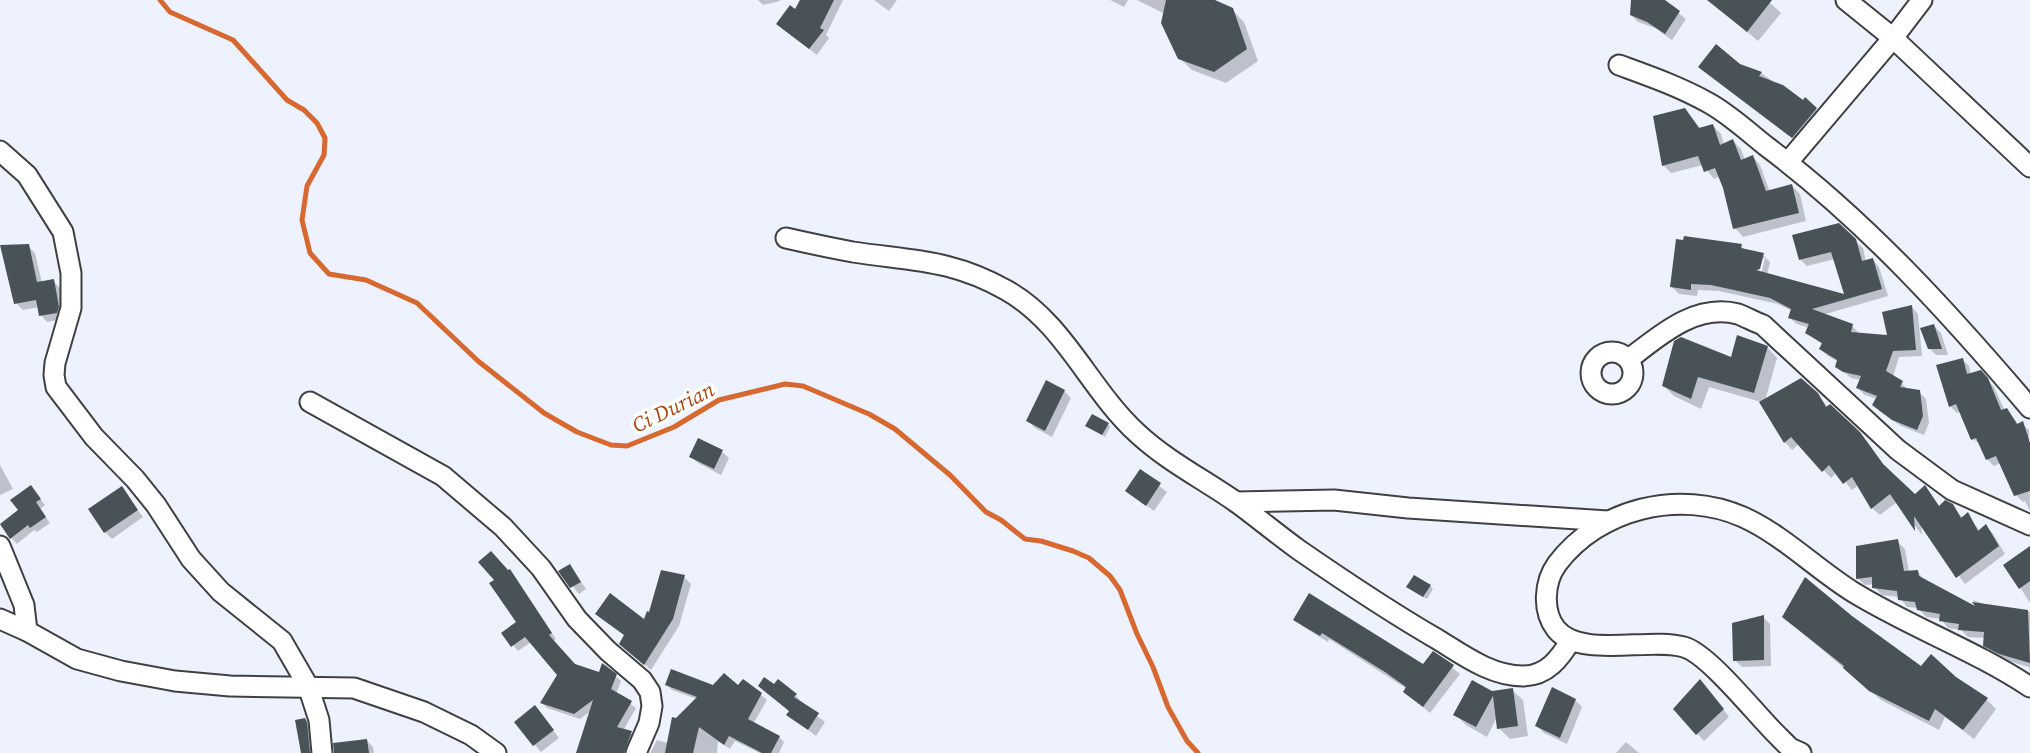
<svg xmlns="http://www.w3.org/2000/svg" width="2030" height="753" viewBox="0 0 2030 753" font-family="'Source Serif 4',serif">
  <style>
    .shadow { fill: #0003; fill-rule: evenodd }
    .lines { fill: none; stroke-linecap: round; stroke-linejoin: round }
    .stream { stroke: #d76830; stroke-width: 5 }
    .building { fill: #495257 }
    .street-casing { stroke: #404040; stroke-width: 23 }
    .street { stroke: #fff; stroke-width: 19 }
    .labels { text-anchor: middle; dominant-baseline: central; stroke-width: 7; stroke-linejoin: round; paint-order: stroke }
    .water-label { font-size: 21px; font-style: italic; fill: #a8470e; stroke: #fff }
  </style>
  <rect width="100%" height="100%" fill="#eef2ff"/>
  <!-- shadow -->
  <g class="shadow">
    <polygon points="758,0 780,0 780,1 763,5"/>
    <polygon points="801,0 843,0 826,35 829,38 817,55 785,30"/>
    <polygon points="874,0 897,0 889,11"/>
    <polygon points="1110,0 1128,0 1124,7"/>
    <polygon points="1137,0 1211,0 1231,9 1244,22 1258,61 1226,83 1192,70 1180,58 1165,14"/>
    <polygon points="1633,0 1662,0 1686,19 1672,40 1655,28 1638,22 1631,15"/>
    <polygon points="1717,0 1767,0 1781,13 1758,41 1714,4"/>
    <polygon points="1700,67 1761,73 1803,102 1805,100 1823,116 1800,144"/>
    <polygon points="1685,110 1701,129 1713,126 1721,134 1724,145 1733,141 1741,149 1745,160 1753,157 1760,165 1770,192 1792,186 1800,194 1806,221 1743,237 1735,228 1720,176 1714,179 1703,165 1671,173 1663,165"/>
    <path d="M 1839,225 L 1863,248 L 1866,262 L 1873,260 L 1879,267 L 1888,296 L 1822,315 L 1852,326 L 1859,333 L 1890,337 L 1912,307 L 1918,314 L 1922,356 L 1899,357 L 1893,377 L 1908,389 L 1919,392 L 1926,399 L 1929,423 L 1924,435 L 1901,426 L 1881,412 L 1874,405 L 1877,399 L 1865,395 L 1858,388 L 1861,380 L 1851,378 L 1837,366 L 1839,362 L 1828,356 L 1821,349 L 1823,345 L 1807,333 L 1809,328 L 1797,324 L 1790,318 L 1792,311 L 1778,304 L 1719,291 L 1698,290 L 1697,296 L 1679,294 L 1672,287 L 1741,246 L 1746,251 L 1763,255 L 1770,262 L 1767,275 L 1846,297 L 1835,259 L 1807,266 L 1800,259 ZM 1761,258 L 1765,258 L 1760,278 L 1757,277 Z"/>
    <polygon points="28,246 35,253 42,283 53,281 60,288 65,315 63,319 47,322 41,315 39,307 23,310 16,303"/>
    <polygon points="1934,326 1941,333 1948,355 1936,355 1929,348"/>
    <polygon points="1767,347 1777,358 1765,401 1817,394 1828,407 1867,441 1889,472 1915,496 1925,488 1940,507 1951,505 1963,518 1967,514 1980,531 1986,526 1993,534 2005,554 1965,584 1921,523 1922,535 1897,502 1880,515 1872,508 1859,485 1852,490 1837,472 1831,478 1799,444 1792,450 1785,442 1761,402 1709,387 1701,409 1674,396 1664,386"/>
    <polygon points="1962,359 1969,366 1971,375 1980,372 1994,387 2005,411 2007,410 2019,425 2022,424 2029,430 2030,511 2025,501 2023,502 2016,495 2001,463 1994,466 1987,459 1981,445 1973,439 1961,411 1957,413 1950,406"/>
    <polygon points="1064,391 1071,398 1052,437 1035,428 1028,421"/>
    <polygon points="1108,424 1110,427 1105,437 1087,426"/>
    <polygon points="722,452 729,458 721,475 698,463 691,456"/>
    <polygon points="0,465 13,489 0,495"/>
    <polygon points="1140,471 1167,492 1154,511 1127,491"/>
    <polygon points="31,487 45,505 40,509 50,523 37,532 34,530 17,544 1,526 20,511"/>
    <polygon points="121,488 143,517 112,539 105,532"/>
    <polygon points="1897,541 1905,549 1909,572 1918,572 1925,581 1980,611 1973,600 1990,606 2030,612 2030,671 2029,667 2008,661 1993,653 1985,645 1985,638 1968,637 1961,630 1948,628 1941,619 1926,617 1918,608 1907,607 1899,597 1882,595 1874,587 1874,584 1865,585 1857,578"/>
    <polygon points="2030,548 2030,603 2006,565"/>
    <polygon points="570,566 586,589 579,594 560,571"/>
    <polygon points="510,571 556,639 553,641 575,666 615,676 621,681 616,694 636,708 623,731 631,733 636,738 631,753 579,753 592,710 580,719 547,708 542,703 560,675 531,642 518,651 504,633 518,623"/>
    <polygon points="684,577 691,584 679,626 651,670 628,651 626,636 597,614 645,621"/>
    <polygon points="1430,586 1433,589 1427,599 1412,590"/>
    <polygon points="1763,617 1770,624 1771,666 1742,667 1735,660"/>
    <polygon points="1784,617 1851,617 1922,669 1955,679 1986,699 1996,709 1974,739 1945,717 1939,730 1881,700"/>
    <polygon points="1295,619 1424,667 1434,653 1460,674 1430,713 1405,692 1407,689 1329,639 1328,642 1302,626"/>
    <polygon points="667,685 738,688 761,695 767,700 753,724 779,737 784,742 779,753 760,753 735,741 730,749 718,741 717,753 650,753 657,740 668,743 677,720 697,699 672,690"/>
    <polygon points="774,686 795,695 802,702 801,704 825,722 816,736 789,715 791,712"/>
    <polygon points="1707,688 1729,717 1704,741 1675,709"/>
    <polygon points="1512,690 1523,700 1528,736 1510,739 1499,728 1497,717 1487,737 1466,725 1455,714 1492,693"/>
    <polygon points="1575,700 1582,707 1567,744 1544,733 1537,726"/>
    <polygon points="541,714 559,738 541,752 516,722"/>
    <polygon points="305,720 312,727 316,753 303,753"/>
    <polygon points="366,740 373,747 374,753 354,753"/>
    <polygon points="1626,742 1639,753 1616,753"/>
  </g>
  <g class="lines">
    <!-- stream -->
    <polyline class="stream" points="160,0 170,12 233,40 287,100 304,110 317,123 325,138 324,155 307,186 302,220 310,253 329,274 366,280 417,303 478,361 544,413 577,432 611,445 627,446 674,427 719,400 785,384 803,386 869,414 895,429 950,475 986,512 1001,520 1025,539 1041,541 1073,551 1089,558 1110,576 1120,590 1137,634 1153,667 1168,707 1187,741 1198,753"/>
  </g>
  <!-- building -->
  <g class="building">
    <polygon points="800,0 834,0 820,28 824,30 809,49 776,24 790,5 795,9"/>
    <polygon points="1166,0 1215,0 1233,8 1247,49 1214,72 1178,59 1161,23"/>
    <polygon points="1631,0 1665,0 1680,11 1665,34 1647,22 1630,15"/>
    <polygon points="1707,0 1772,0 1747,32"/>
    <polygon points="1716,44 1740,64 1762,72 1759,76 1783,85 1803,100 1805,97 1817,108 1792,138 1698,67"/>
    <polygon points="1685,108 1699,128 1713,124 1720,145 1733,139 1741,160 1753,155 1766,191 1792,184 1799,213 1733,229 1723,188 1715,168 1704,172 1698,156 1662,166 1653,116"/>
    <polygon points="1839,223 1856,239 1862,261 1873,258 1882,289 1812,309 1853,324 1851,332 1887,335 1882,312 1912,305 1916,350 1893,351 1886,371 1903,381 1900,387 1920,390 1923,416 1917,430 1892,420 1872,405 1877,396 1856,388 1861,376 1843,372 1835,367 1837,360 1819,349 1822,343 1805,333 1809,324 1788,318 1791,309 1770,298 1711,285 1691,284 1691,290 1670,287 1676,239 1683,240 1684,236 1742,244 1741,248 1764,253 1760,269 1756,270 1844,294 1831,252 1799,260 1792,235"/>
    <polygon points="29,244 37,282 54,279 59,307 57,313 39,316 36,300 14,304 0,245"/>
    <polygon points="1934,324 1942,349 1928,349 1920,328"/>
    <polygon points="1737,335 1768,346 1754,393 1698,377 1691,399 1662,386 1674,341 1681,337 1731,357"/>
    <polygon points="1963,358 1967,374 1981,370 1988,378 2001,410 2007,408 2017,424 2023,421 2030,443 2030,491 2014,496 1996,456 1986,460 1976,438 1971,440 1956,404 1949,407 1936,365"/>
    <polygon points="1801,378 1818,393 1826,407 1830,404 1860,432 1883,464 1915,494 1925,485 1939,506 1945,500 1953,504 1961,518 1968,512 1978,531 1986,524 1999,546 1956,578 1914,516 1915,531 1890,494 1871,509 1852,477 1843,484 1829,465 1822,472 1791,437 1784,443 1759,402"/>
    <polygon points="1046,380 1065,390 1045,431 1026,421"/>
    <polygon points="1092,414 1109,423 1102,435 1085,426"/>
    <polygon points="698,438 723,450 714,469 689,457"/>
    <polygon points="1140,469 1161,483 1146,506 1125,491"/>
    <polygon points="31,485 41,499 36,502 46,517 30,528 28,525 10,539 0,524 18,510 10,500"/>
    <polygon points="122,486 138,510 104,533 88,509"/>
    <polygon points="1898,539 1904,571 1918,570 1919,576 1975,606 1972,602 2028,610 2030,663 1999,654 1983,646 1984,632 1958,630 1959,624 1939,621 1940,614 1917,610 1915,602 1898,600 1897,591 1872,588 1872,577 1856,579 1856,546"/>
    <polygon points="2030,546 2030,581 2019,589 2003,565"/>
    <polygon points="491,551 508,570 510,569 552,633 549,635 575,664 599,672 602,663 617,674 611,689 632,701 617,727 632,731 624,753 576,753 593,700 574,714 540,703 557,675 525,637 511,647 501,633 516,622 489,583 494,580 478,562"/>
    <polygon points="570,564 581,582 570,588 558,571"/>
    <polygon points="661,570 685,575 673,619 644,665 619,644 624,635 595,614 610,593 644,619 647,611 649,612"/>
    <polygon points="1414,575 1431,585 1423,597 1406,587"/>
    <polygon points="1805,577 1852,616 1921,666 1931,654 1956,677 1988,698 1963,730 1935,709 1929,721 1869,691 1843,668 1844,666 1782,617"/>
    <polygon points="1309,593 1423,664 1433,651 1454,665 1423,707 1403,692 1406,687 1385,672 1322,633 1320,636 1293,620"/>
    <polygon points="1764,615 1764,660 1733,661 1732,623"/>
    <polygon points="671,669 713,685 724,673 738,685 743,679 762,693 748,719 780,736 771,753 762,753 729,736 724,745 699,727 693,753 665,753 672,717 676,718 697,697 665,685"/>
    <polygon points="764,677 774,684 778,679 797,694 794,697 819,713 808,730 786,715 789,711 758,686"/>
    <polygon points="1700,679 1724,709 1696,735 1673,709"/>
    <polygon points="1472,680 1492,691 1513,688 1518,726 1497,729 1493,696 1476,727 1453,715"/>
    <polygon points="1552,687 1576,699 1560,738 1535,726"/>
    <polygon points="535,705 554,730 533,746 514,722"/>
    <polygon points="305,718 307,722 310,753 301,753 295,720"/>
    <polygon points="367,739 369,753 334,753 333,743"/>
  </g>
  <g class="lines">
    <defs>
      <g id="street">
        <polyline points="1846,0 1893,38 2030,167"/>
        <path d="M 1619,65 C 1649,76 1678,86 1707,102 C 1728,113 1747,131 1766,146 C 1866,221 1949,313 2030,408"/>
        <polyline points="0,151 27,175 63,232 71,273 71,308 55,363 54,375 56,387 94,437 135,479 156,505 191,559 221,592 282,641 308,686 319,720 322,753"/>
        <polyline points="1788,162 1893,38 1922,0"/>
        <path d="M 786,238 C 808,243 831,248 853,252 C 912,261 951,259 1006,290 C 1064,322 1089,389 1137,433 C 1167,461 1203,479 1236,502 C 1258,518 1278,535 1299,550 C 1344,581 1390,612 1437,639 C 1463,655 1491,676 1523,676 C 1547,676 1560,658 1571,640"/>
        <circle cx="1612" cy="373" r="21"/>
        <path d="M 1629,359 C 1659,336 1695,303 1738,314 C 1746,317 1755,322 1763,325 L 1898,450 L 1952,490 L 2030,525"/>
        <polyline points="310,402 443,476 503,527 541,568 577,619 608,651 642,680 650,692 652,706 649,723 636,753"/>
        <polyline points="1236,502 1334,500 1408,508 1608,521"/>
        <polyline points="0,546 24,605 27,631"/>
        <polyline points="0,619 27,631 77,659 121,671 175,681 230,686 354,688 424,712 471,735 496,753"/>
        <path d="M 1801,753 L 1790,748 L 1779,737 C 1757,716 1709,654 1684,647 C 1649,637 1580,659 1556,629 C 1542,611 1544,582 1557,564 C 1599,508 1680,489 1743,517 C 1783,535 1816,569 1853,592 C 1910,627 1974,650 2030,687"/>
      </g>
    </defs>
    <!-- street casing -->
    <use href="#street" class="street-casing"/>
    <!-- street -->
    <use href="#street" class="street"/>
  </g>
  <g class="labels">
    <!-- water labels -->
    <g class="water-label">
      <text transform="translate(673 407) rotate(-26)">Ci Durian</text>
    </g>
  </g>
</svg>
